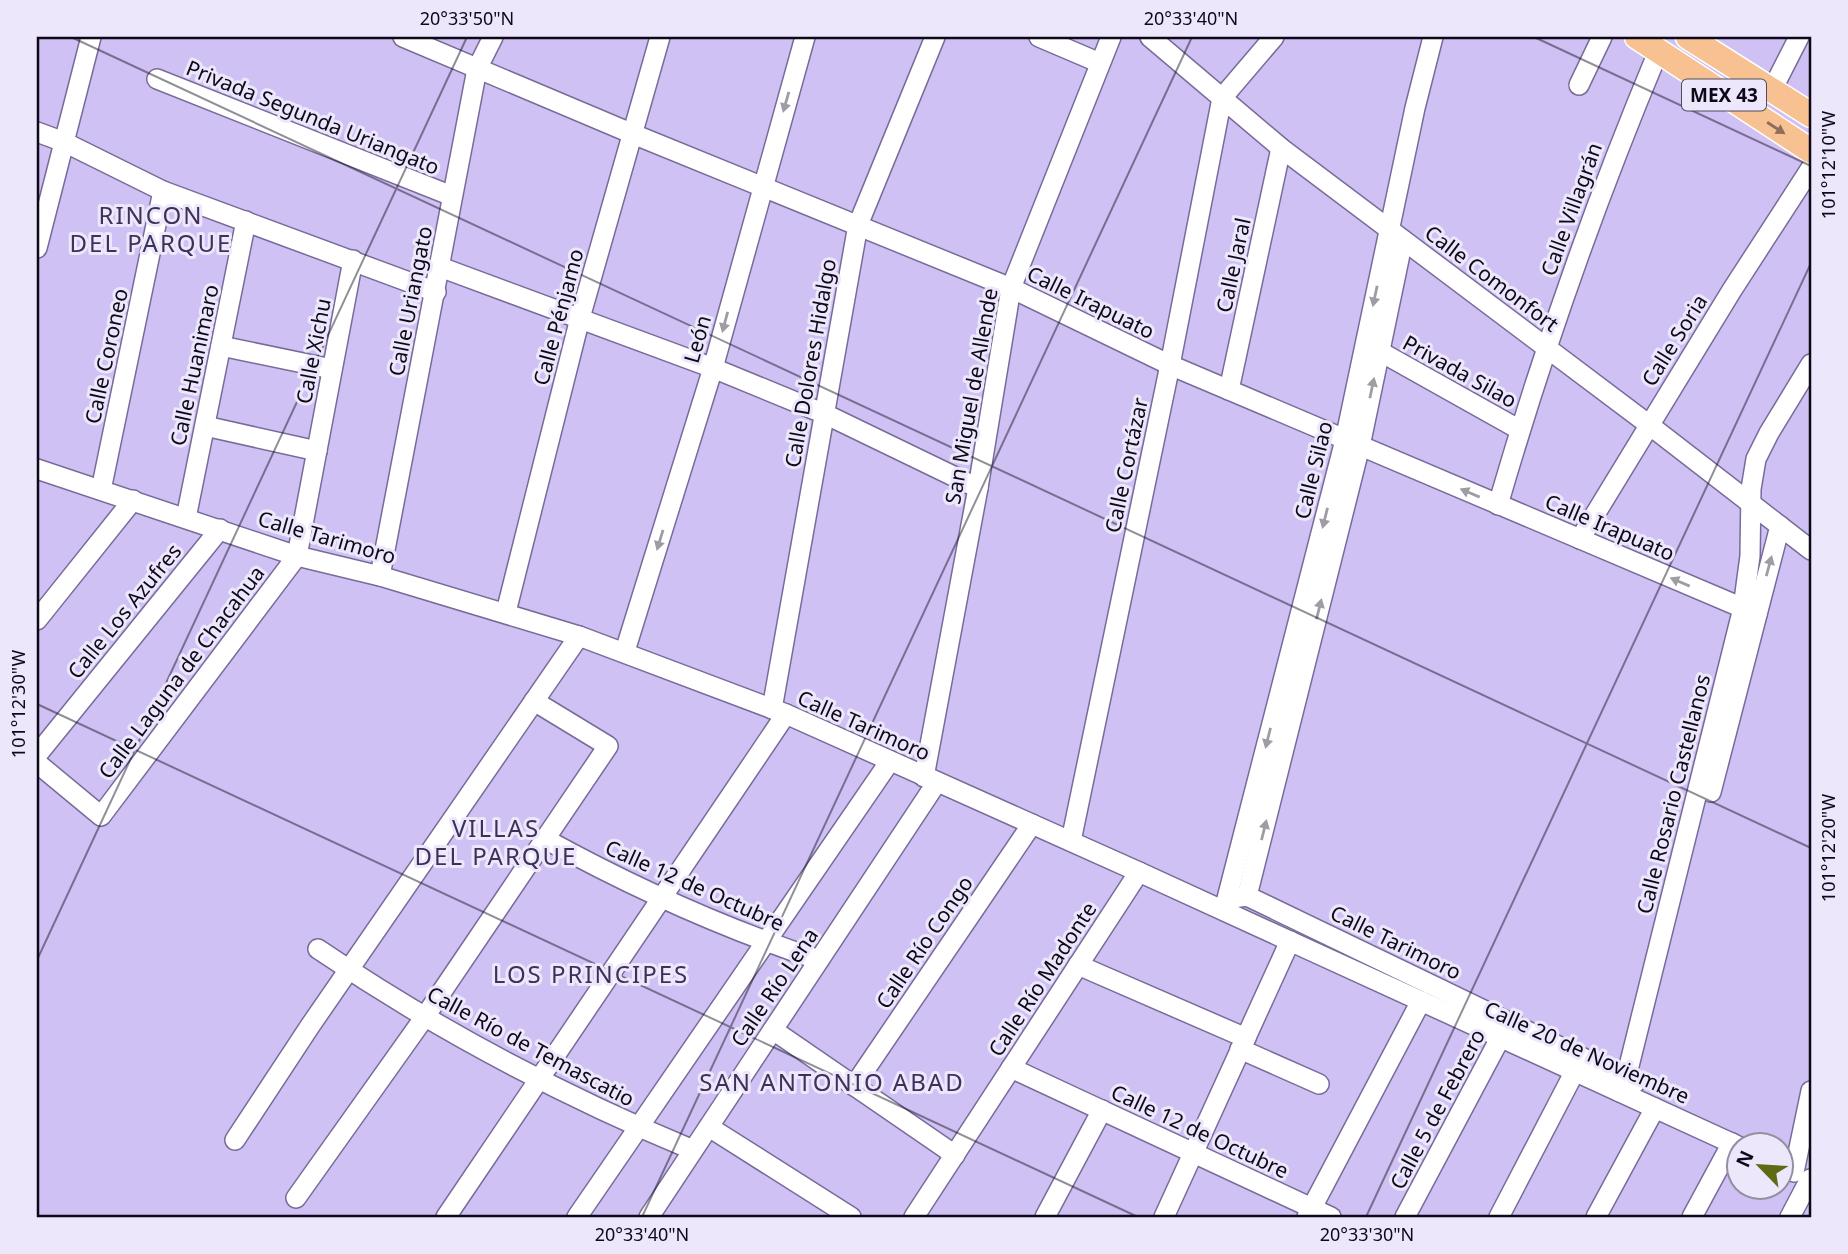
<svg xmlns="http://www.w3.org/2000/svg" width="1848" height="1254" viewBox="0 0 1848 1254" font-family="'Noto Sans',sans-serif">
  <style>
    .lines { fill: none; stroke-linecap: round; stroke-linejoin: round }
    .minor-casing { stroke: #796b99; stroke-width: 22 }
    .major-casing { stroke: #fff; stroke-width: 27 }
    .minor { stroke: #fff; stroke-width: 19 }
    .major { stroke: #f7c192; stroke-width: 24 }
    .oneway { fill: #9f9ca3 }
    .oneway2 { fill: #8e6e5c }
    .ticks { fill: none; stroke: #0e0819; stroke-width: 2; stroke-opacity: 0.45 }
    .labels { text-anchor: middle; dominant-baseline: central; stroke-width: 6; stroke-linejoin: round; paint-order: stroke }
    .shield { fill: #ede7fc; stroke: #514b5d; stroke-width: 2 }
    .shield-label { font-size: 19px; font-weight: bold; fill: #0e0819 }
    .street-label { font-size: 21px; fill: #0e0819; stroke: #ede7fc }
    .quarter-label { font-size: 24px; letter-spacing: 2px; fill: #3e3059; stroke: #ede7fc }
    .neatline { fill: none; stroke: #0e0819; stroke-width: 2.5 }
    .ticks-label { font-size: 18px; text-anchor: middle; fill: #0e0819 }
  </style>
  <rect width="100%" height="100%" fill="#d0c1f4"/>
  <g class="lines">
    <defs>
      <g id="minor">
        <polyline points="403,37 633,134 1011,288 1170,365 1757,614"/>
        <polyline points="1039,37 1100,63"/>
        <polyline points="1150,37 1281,148 1648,424 1811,550"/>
        <polyline points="157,79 452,196"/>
        <polyline points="1579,85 1602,37"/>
        <polyline points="1772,90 1799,37"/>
        <polyline points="37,132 64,142 163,191 436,292"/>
        <polyline points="37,248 91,37"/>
        <polyline points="440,267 713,368 825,414 978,488"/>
        <polyline points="221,346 332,369"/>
        <polyline points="1379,351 1520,430"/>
        <polyline points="1229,390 1281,148"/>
        <polyline points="205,426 317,451"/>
        <polyline points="37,469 297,556 380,576 579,636 786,714 1139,872 1740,1147"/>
        <polyline points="101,490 163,191"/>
        <path d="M 1498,505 C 1543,350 1596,200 1658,52"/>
        <polyline points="186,518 246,221"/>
        <polyline points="1580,539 1732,290 1811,168"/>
        <polyline points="380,576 477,69 493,37"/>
        <polyline points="506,612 580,318 660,37"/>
        <polyline points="37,620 133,500"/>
        <polyline points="625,651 713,368 805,37"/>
        <polyline points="772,709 858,225 935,37"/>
        <polyline points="37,755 220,529"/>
        <polyline points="37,763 101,816 297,556 353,260"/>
        <polyline points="924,777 978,488 1011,288 1111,37"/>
        <polyline points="1711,792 1780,526"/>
        <path d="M 545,839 C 634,888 723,928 819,960"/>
        <polyline points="1071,841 1170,365 1222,98 1274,37"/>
        <polyline points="1247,896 1360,446 1403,240"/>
        <polyline points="1235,898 1247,896 1635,1083"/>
        <polyline points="1224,910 1345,440 1415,108 1433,37"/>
        <path d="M 318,949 C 436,1029 561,1095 693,1150"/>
        <polyline points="1078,965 1246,1038"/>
        <polyline points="773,1030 955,1155"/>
        <polyline points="1240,1049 1319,1084"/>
        <polyline points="1011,1068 1331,1217"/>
        <polyline points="854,1086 1032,824"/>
        <polyline points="1620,1092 1626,1078 1743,608 1750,556 1751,489 1756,459 1769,433 1811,364"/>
        <polyline points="709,1127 851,1217"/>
        <polyline points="235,1140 310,1026 579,636"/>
        <polyline points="1794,1172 1811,1091"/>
        <polyline points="296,1198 424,1018 608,746 534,701"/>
        <polyline points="446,1217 786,714"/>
        <polyline points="577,1217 890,761"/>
        <polyline points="649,1217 937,782"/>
        <polyline points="914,1217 1139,872"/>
        <polyline points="1045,1217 1102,1110"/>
        <polyline points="1164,1217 1290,941"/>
        <polyline points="1307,1217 1421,1001"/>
        <polyline points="1405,1217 1506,1027"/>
        <polyline points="1499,1217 1575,1071"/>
        <polyline points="1596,1217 1655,1108"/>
        <polyline points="1692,1217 1732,1143"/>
        <polyline points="1790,1217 1810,1179"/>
      </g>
      <g id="major">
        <polyline points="1637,37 1811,151"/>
        <polyline points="1688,37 1811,115"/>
      </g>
    </defs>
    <!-- minor casing -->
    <use href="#minor" class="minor-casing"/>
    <!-- major casing -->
    <use href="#major" class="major-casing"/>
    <!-- minor -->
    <use href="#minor" class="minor"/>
    <!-- major -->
    <use href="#major" class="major"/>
  </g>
  <!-- one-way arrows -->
  <defs><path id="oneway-solid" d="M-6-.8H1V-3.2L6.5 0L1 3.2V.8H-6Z" transform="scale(1.75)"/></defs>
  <g class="oneway">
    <use href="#oneway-solid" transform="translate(786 102) rotate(106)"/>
    <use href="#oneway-solid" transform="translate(1375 296) rotate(102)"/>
    <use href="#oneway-solid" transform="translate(725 322) rotate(105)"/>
    <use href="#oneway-solid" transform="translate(1372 388) rotate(-78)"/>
    <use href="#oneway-solid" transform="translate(1470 493) rotate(-157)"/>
    <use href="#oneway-solid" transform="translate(1325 518) rotate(104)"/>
    <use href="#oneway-solid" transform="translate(660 540) rotate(107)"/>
    <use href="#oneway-solid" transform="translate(1769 566) rotate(-75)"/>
    <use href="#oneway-solid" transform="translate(1680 582) rotate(-157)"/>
    <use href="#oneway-solid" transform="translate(1319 609) rotate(-76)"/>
    <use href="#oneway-solid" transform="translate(1268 738) rotate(104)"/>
    <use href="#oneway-solid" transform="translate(1264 830) rotate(-76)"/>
  </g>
  <use class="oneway2" href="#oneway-solid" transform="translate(1776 128) rotate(33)"/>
  <!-- ticks -->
  <path class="ticks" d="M 71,37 L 1811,848M 1534,37 L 1811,166M 37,704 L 1138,1217M 37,960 L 467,37M 642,1217 L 1192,37M 1366,1217 L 1811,263"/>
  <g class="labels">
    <!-- shield labels -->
    <rect class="shield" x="1682" y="79.5" width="84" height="31" rx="5"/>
    <g class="shield-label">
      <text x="1724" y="95">MEX 43</text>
    </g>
    <!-- street labels -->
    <g class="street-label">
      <text transform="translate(313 117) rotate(22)">Privada Segunda Uriangato</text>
      <text transform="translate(1571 209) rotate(-70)">Calle Villagrán</text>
      <text transform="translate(1233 265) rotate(-78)">Calle Jaral</text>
      <text transform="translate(1492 278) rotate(37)">Calle Comonfort</text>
      <text transform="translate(410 301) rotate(-79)">Calle Uriangato</text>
      <text transform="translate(1091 302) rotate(26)">Calle Irapuato</text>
      <text transform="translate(558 317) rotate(-75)">Calle Pénjamo</text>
      <text transform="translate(697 339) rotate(-74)">León</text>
      <text transform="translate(1674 340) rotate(-58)">Calle Soria</text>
      <text transform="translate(313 351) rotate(-79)">Calle Xichu</text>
      <text transform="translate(106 356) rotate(-78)">Calle Coroneo</text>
      <text transform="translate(810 363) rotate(-80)">Calle Dolores Hidalgo</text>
      <text transform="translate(194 365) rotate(-78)">Calle Huanimaro</text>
      <text transform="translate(1460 371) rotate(29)">Privada Silao</text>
      <text transform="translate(971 396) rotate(-80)">San Miguel de Allende</text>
      <text transform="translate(1126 465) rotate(-78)">Calle Cortázar</text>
      <text transform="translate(1313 470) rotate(-76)">Calle Silao</text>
      <text transform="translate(1610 527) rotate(23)">Calle Irapuato</text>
      <text transform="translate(327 537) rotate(16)">Calle Tarimoro</text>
      <text transform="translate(124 611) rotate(-51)">Calle Los Azufres</text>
      <text transform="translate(181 672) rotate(-53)">Calle Laguna de Chacahua</text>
      <text transform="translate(864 725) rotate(24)">Calle Tarimoro</text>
      <text transform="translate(1673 794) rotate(-76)">Calle Rosario Castellanos</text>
      <text transform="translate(695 885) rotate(24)">Calle 12 de Octubre</text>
      <text transform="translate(924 942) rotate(-56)">Calle Río Congo</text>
      <text transform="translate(1396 942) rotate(26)">Calle Tarimoro</text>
      <text transform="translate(1042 979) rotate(-57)">Calle Río Madonte</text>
      <text transform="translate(774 987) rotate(-56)">Calle Río Lena</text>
      <text transform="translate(531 1046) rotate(28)">Calle Río de Temascatio</text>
      <text transform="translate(1587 1052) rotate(24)">Calle 20 de Noviembre</text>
      <text transform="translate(1437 1109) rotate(-62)">Calle 5 de Febrero</text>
      <text transform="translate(1200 1131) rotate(25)">Calle 12 de Octubre</text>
    </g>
    <!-- quarter labels -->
    <g class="quarter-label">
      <text x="151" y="214">RINCON<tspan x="151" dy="28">DEL PARQUE</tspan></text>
      <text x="496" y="827">VILLAS<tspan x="496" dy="28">DEL PARQUE</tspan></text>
      <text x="591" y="973">LOS PRINCIPES</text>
      <text x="832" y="1081">SAN ANTONIO ABAD</text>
    </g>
  </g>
  <!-- border -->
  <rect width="1848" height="1254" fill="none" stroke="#ede7fc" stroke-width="77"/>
  <!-- north arrow -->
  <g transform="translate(1760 1166) rotate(295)"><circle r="33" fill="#ede7fc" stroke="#948ea1" stroke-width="2"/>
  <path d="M0-5L12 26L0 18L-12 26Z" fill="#5e6b14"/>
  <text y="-10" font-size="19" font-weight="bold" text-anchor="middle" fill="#0e0819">N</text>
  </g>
  <rect x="38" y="38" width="1772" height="1178" class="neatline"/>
  <g class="ticks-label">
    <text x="467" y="25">20°33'50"N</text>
    <text x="1191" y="25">20°33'40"N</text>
    <text transform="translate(1829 165) rotate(-90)" y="6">101°12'10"W</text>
    <text transform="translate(19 704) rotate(-90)" y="6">101°12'30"W</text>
    <text transform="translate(1829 848) rotate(-90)" y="6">101°12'20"W</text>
    <text x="642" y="1241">20°33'40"N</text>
    <text x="1367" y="1241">20°33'30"N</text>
  </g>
</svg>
